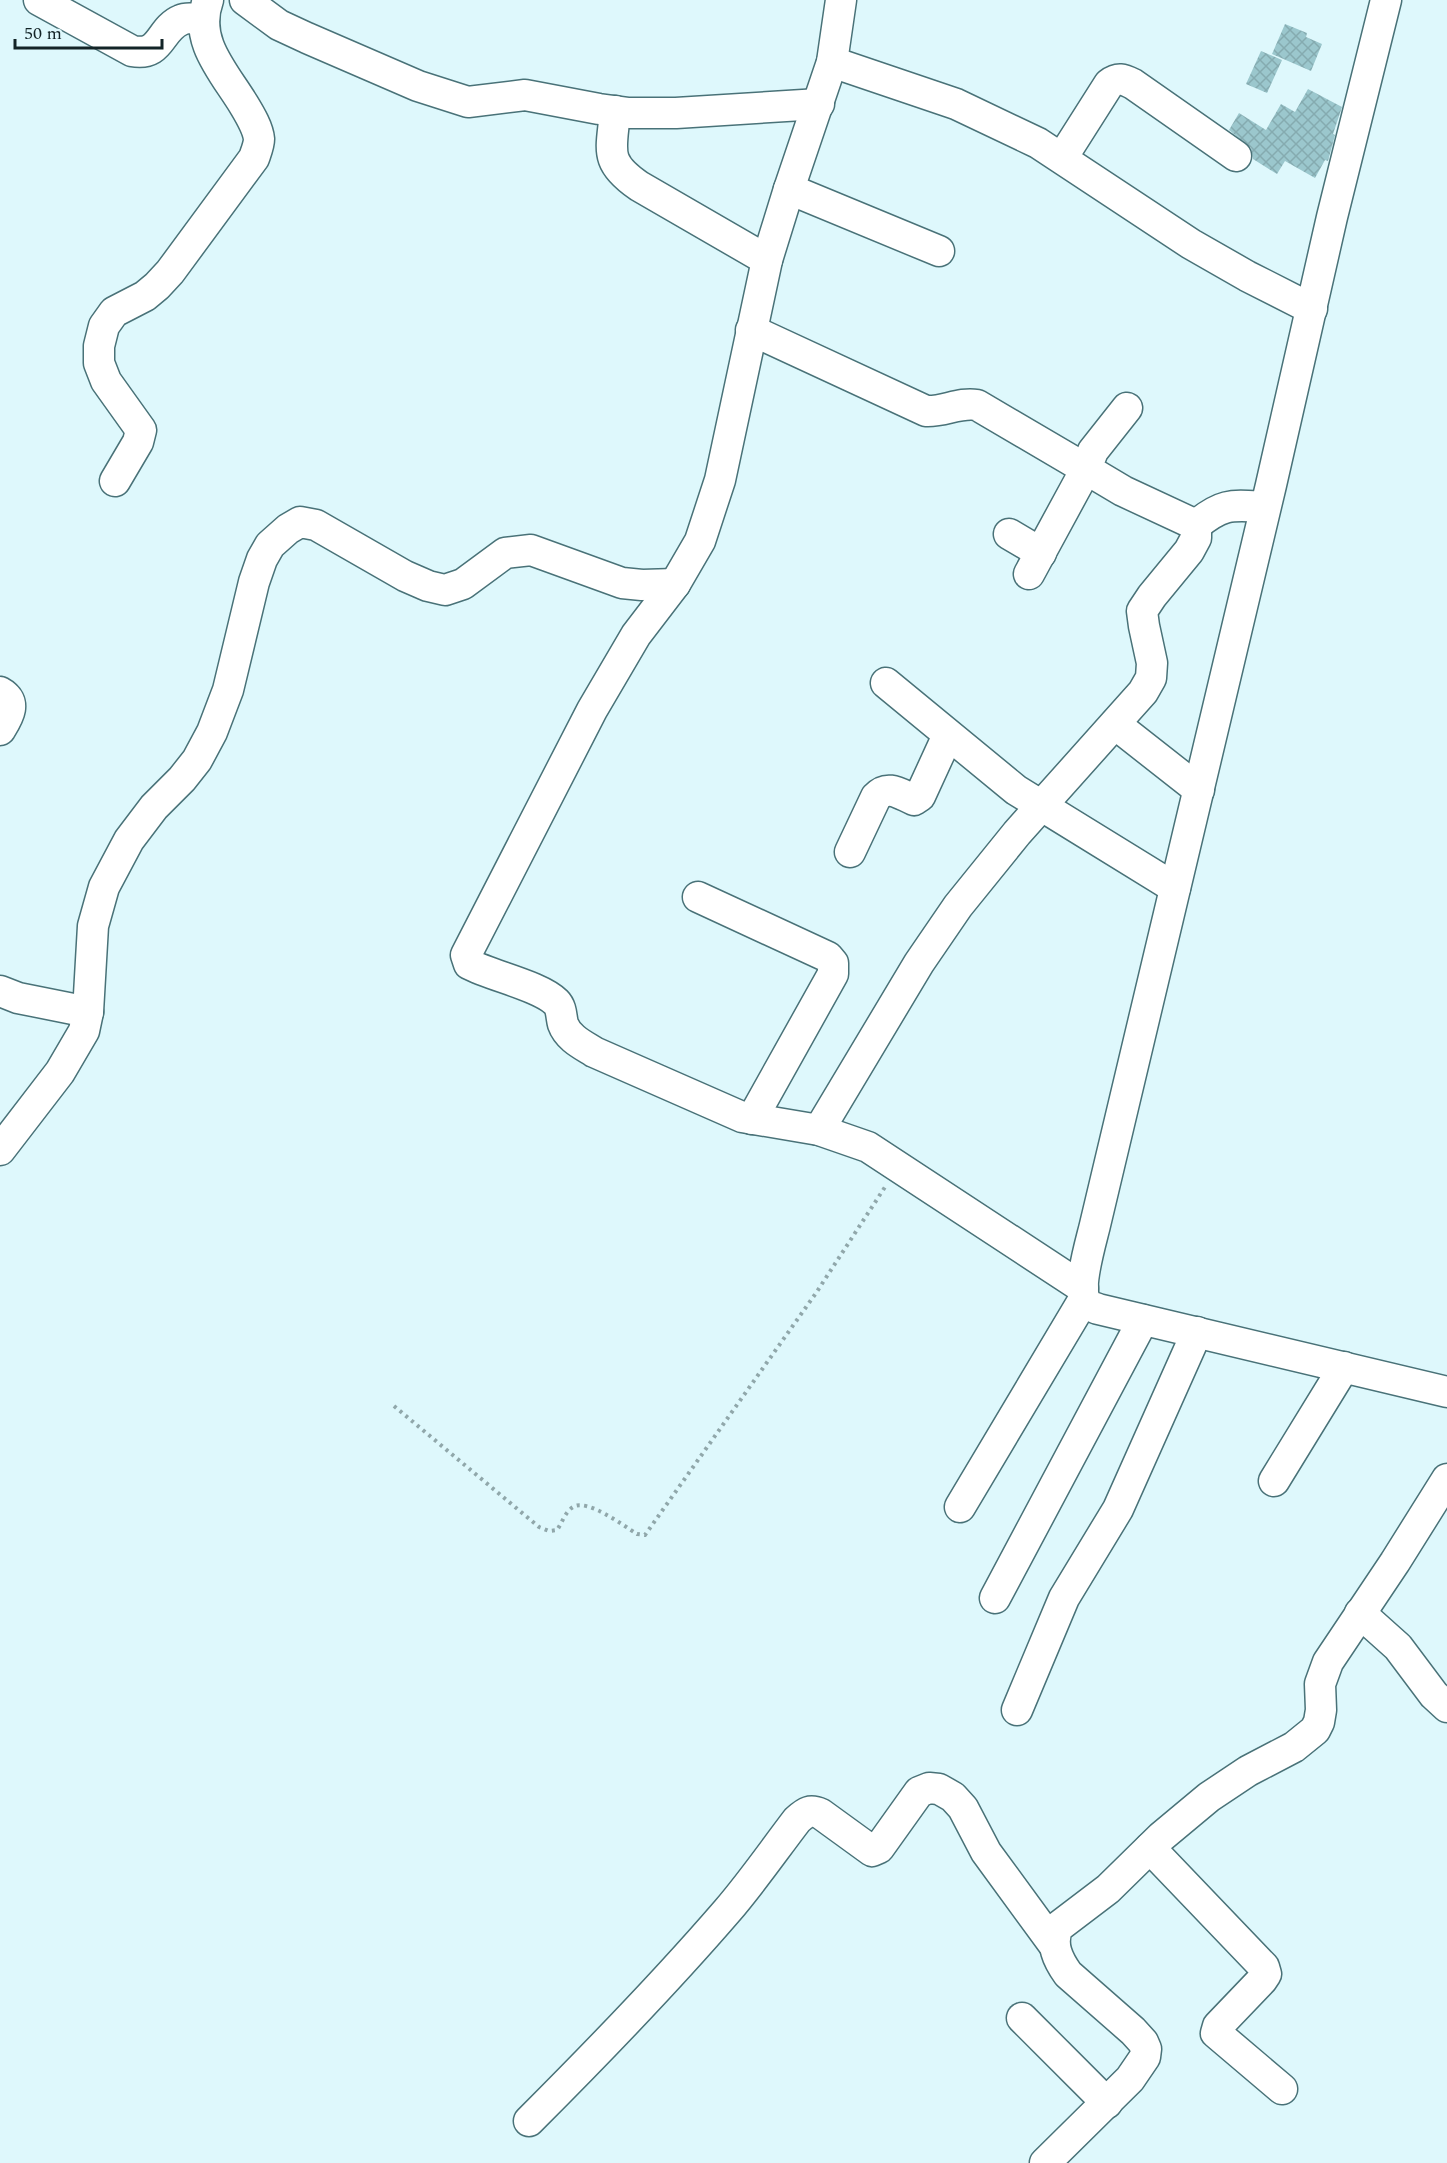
<svg xmlns="http://www.w3.org/2000/svg" width="1447" height="2163" viewBox="0 0 1447 2163" font-family="Spectral,serif">
  <style>
    .building { fill: url(#building-cross-hatch) }
    .lines { fill: none; stroke-linecap: round; stroke-linejoin: round }
    .minor-casing { stroke: #497278; stroke-width: 33 }
    .path { stroke: #90a7aa; stroke-width: 4; stroke-dasharray: 3 4.5; stroke-linecap: butt }
    .minor { stroke: #fff; stroke-width: 30 }
  </style>
  <defs>
    <pattern id="building-cross-hatch" width="8" height="8" patternUnits="userSpaceOnUse" patternTransform="scale(1.5)"><rect width="8" height="8" fill="#9bc7cd"/><path d="M0 0l8 8M0 8l8-8" fill="none" stroke="#85abb0"/></pattern>
  </defs>
  <rect width="100%" height="100%" fill="#def8fc"/>
  <!-- building -->
  <g class="building">
    <polygon points="1285,24 1307,33 1306,37 1322,44 1311,71 1272,54"/>
    <polygon points="1261,51 1282,60 1267,93 1246,84"/>
    <polygon points="1308,89 1342,107 1333,134 1335,135 1328,161 1325,160 1315,178 1285,161 1277,174 1253,159 1251,148 1229,130 1239,113 1266,130 1281,104 1295,112"/>
  </g>
  <g class="lines">
    <defs>
      <g id="minor">
        <path d="M 39,0 L 132,51 C 162,57 159,29 181,20 C 187,17 197,19 204,20"/>
        <polyline points="245,0 279,25 307,38 418,86 468,102 525,95 599,109 629,113 676,113 819,104"/>
        <path d="M 841,0 L 832,62 L 789,189 L 767,260 L 720,480 L 700,541 L 675,584 L 636,635 L 592,710 L 466,955 L 469,964 C 492,976 540,986 556,1002 C 562,1008 561,1017 563,1024 C 568,1038 583,1045 594,1052 L 742,1117 L 819,1130 L 868,1147 L 1083,1288"/>
        <path d="M 1386,0 L 1332,217 L 1271,485 L 1095,1225 C 1091,1242 1077,1287 1086,1302 C 1089,1306 1093,1307 1098,1309 L 1447,1392"/>
        <polyline points="832,62 956,104 1038,143 1191,244 1247,276 1312,309"/>
        <path d="M 615,111 C 612,150 603,161 639,186 L 767,260"/>
        <path d="M 1062,158 L 1109,84 C 1118,77 1123,79 1133,84 L 1236,156"/>
        <polyline points="789,189 939,251"/>
        <path d="M 751,330 L 926,411 C 944,412 959,402 977,405 L 1086,469 L 1029,574"/>
        <path d="M 115,481 L 138,442 L 141,430 L 106,381 L 99,363 L 99,346 L 104,326 L 114,312 L 145,296 L 157,286 L 170,272 L 254,158 C 256,152 259,145 259,139 C 258,128 250,115 244,105 C 224,72 193,41 208,0"/>
        <path d="M 1196,525 C 1223,503 1231,505 1265,507"/>
        <polyline points="1009,534 1041,553"/>
        <polyline points="886,683 1016,790 1175,888"/>
        <path d="M 0,692 C 18,702 8,717 0,730"/>
        <polyline points="1115,724 1199,790"/>
        <path d="M 850,852 L 876,797 C 888,784 900,794 914,800 L 920,796 L 948,735"/>
        <polyline points="698,897 828,957 833,963 833,974 752,1119"/>
        <polyline points="0,991 18,998 88,1012"/>
        <polyline points="819,1130 919,963 958,906 1017,833 1143,692 1151,678 1152,663 1144,626 1142,611 1152,596 1189,551 1196,538 1196,525 1123,491 1086,469 1093,451 1127,408"/>
        <polyline points="0,1150 60,1072 84,1031 88,1012 93,926 104,887 129,840 154,807 182,779 197,760 212,732 228,690 254,582 262,559 270,545 288,529 300,522 316,525 405,576 428,586 445,590 463,584 505,553 531,550 622,583 642,585 675,584"/>
        <polyline points="1274,1481 1344,1367"/>
        <polyline points="960,1507 1084,1299"/>
        <polyline points="995,1598 1143,1320"/>
        <polyline points="1360,1613 1398,1647 1434,1695 1447,1707"/>
        <polyline points="1017,1710 1064,1598 1118,1509 1197,1332"/>
        <polyline points="1150,1848 1264,1967 1266,1974 1262,1980 1218,2026 1216,2033 1282,2089"/>
        <polyline points="1022,2018 1107,2103"/>
        <path d="M 529,2121 C 597,2053 664,1984 727,1911 C 752,1882 774,1850 797,1820 C 806,1812 810,1809 821,1814 L 872,1851 L 879,1848 L 919,1792 L 929,1788 L 939,1789 L 953,1797 L 963,1808 L 986,1852 L 1054,1945"/>
        <path d="M 1045,2163 L 1130,2079 L 1145,2057 L 1146,2049 L 1143,2042 L 1133,2031 L 1068,1974 C 1058,1960 1050,1944 1058,1927 L 1108,1889 L 1161,1837 L 1209,1797 L 1248,1771 L 1294,1747 L 1315,1730 L 1319,1722 L 1321,1710 L 1320,1684 L 1328,1662 L 1395,1562 L 1447,1479"/>
      </g>
    </defs>
    <!-- minor casing -->
    <use href="#minor" class="minor-casing"/>
    <!-- path -->
    <path class="path" d="M 394,1406 L 539,1527 L 549,1531 L 557,1530 C 562,1523 565,1512 573,1507 C 587,1498 624,1526 637,1534 L 645,1535 L 816,1293 L 885,1187"/>
    <!-- minor -->
    <use href="#minor" class="minor"/>
  </g>
  <!-- scale -->
  <path d="M15 39v9h147v-9" fill="none" stroke="#132427" stroke-width="3"/>
  <text x="24" y="39" font-size="18" fill="#132427" stroke="#def8fc" stroke-width="4.5" paint-order="stroke">50 m</text>
</svg>
